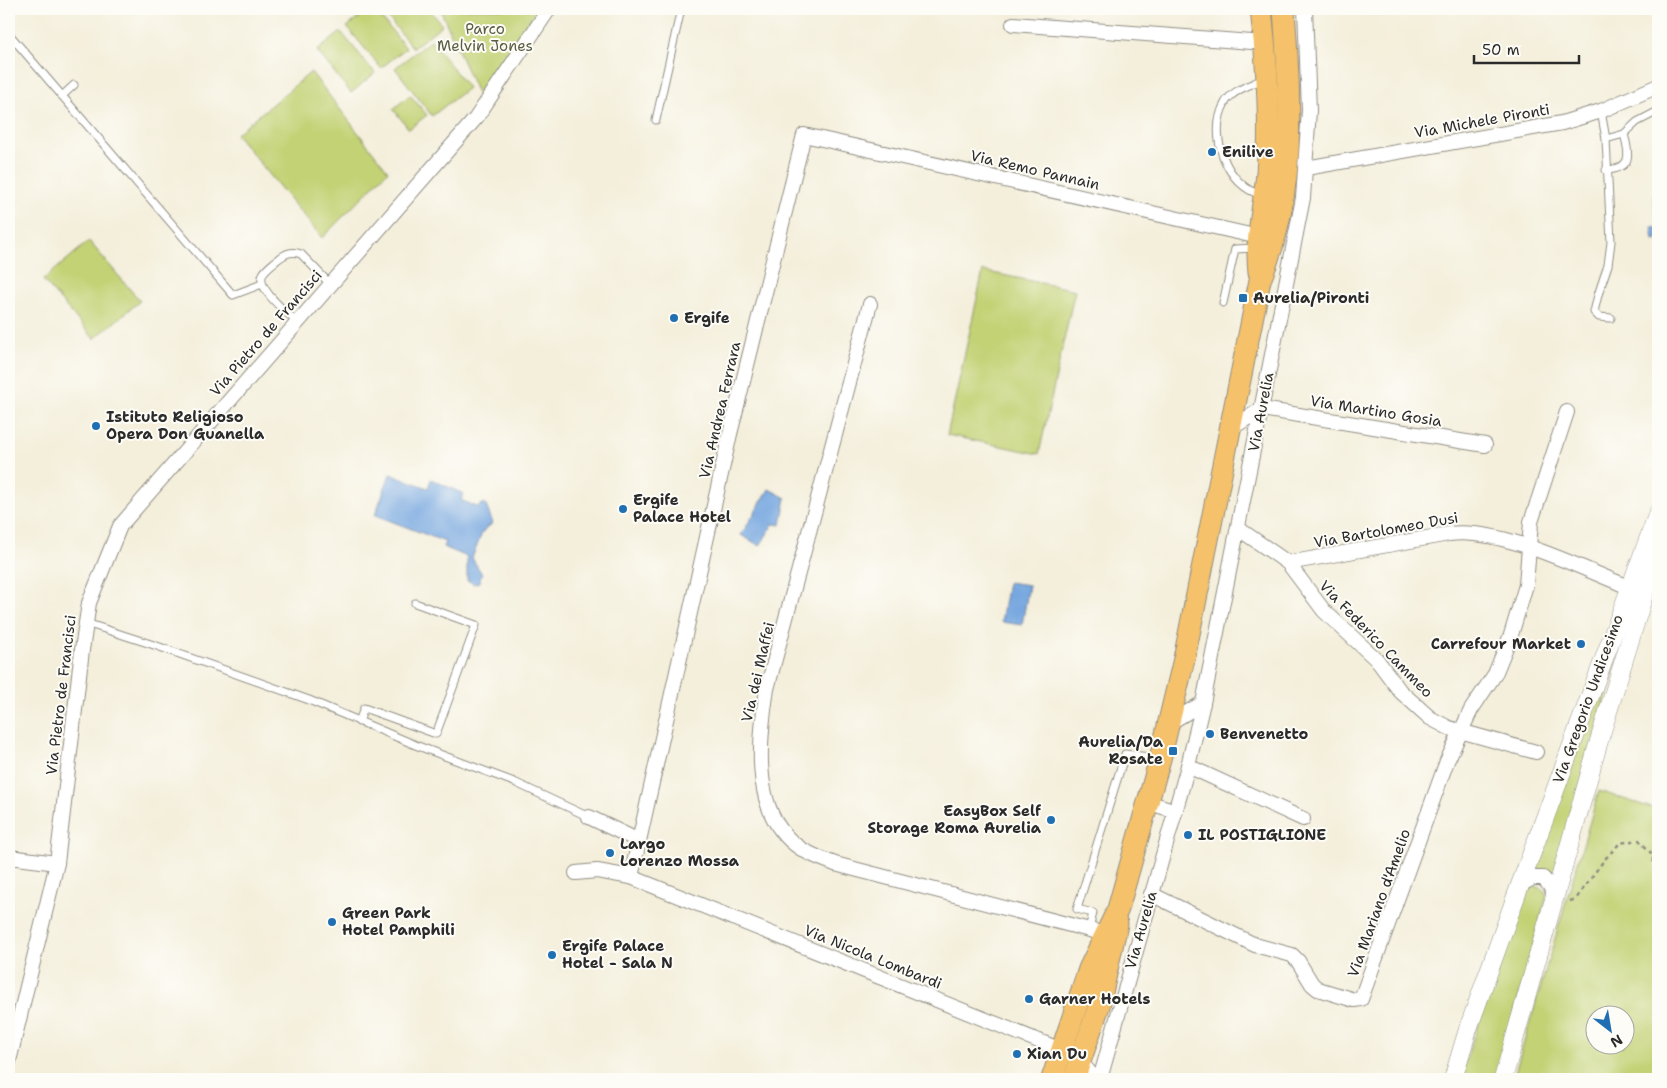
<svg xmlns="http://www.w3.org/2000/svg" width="1667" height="1088" viewBox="0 0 1667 1088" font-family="'Shantell Sans',sans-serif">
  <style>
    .green { fill: #c3d274; stroke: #777e50; fill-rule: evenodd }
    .water { fill: #75a6df; stroke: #506885 }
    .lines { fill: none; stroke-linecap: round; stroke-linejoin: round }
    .service-casing { stroke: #908d83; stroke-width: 9 }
    .minor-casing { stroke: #908d83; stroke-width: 16 }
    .tertiary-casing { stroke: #908d83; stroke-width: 19 }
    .primary-casing { stroke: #908d83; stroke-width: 23 }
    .path { stroke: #908d83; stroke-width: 2.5; stroke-dasharray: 4 4; stroke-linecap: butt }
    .service { stroke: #fff; stroke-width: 7 }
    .minor { stroke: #fff; stroke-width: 14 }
    .tertiary { stroke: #fff; stroke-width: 18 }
    .primary { stroke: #f5c16b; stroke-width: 21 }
    .poi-dot { fill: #1f6fb2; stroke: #fdfcf7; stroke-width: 2 }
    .labels { text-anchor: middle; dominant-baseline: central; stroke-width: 4; stroke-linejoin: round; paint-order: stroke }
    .park-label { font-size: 15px; fill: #595d41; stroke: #fdfcf7 }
    .street-label { font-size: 15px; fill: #2b2b2b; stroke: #fdfcf7 }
    .poi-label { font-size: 15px; font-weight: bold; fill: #2b2b2b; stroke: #fdfcf7; text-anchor: start }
  </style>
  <rect width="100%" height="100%" fill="#fdfcf7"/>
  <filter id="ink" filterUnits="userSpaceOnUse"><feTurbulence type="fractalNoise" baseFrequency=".02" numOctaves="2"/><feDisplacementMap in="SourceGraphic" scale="10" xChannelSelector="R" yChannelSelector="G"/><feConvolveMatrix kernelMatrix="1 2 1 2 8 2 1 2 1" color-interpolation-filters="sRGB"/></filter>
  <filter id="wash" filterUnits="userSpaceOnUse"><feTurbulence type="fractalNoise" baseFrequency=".0096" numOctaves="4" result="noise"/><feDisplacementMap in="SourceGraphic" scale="20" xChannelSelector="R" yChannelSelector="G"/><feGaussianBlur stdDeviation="1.12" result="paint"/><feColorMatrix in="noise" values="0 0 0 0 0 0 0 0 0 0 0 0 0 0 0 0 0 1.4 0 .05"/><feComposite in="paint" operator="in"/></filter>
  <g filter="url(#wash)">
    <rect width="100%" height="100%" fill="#f4efdb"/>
    <!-- green -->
    <g class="green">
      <polygon points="370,9 374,9 406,48 381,68 347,27"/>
      <polygon points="381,9 429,9 442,25 413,48"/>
      <polygon points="440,9 537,9 479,98"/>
      <polygon points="341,32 375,73 351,93 317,51"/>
      <polygon points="431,40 468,88 432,116 395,68"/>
      <polygon points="311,72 388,171 322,238 236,134"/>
      <polygon points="410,95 427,115 409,129 393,109"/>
      <polygon points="89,241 140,301 94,339 43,280"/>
      <polygon points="983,271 1075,290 1039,454 947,435"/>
      <polygon points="1641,574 1555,876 1545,870 1533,869"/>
      <path d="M 1599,791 L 1658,810 L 1658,1079 L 1513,1079 ZM 1594,1016 L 1624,1016 L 1624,1046 L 1594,1046 Z"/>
      <polygon points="1533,886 1542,888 1547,895 1496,1079 1459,1079 1526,890"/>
    </g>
    <!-- water -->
    <g class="water">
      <polygon points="1658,195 1658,239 1654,240 1652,227 1658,228 1653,196"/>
      <polygon points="390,474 428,488 431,479 464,494 461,500 477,507 485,503 493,523 483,531 472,558 482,574 479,582 474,584 467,580 467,557 443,547 445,542 375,515"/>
      <polygon points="769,489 786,498 781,525 773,524 760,546 741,535"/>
      <polygon points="1008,582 1029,585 1022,625 1001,622"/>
    </g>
  </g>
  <g filter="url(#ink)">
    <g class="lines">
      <defs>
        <g id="service">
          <polyline points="9,34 233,295 262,284"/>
          <polyline points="62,96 74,85"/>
          <polyline points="1601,111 1606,139 1611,242 1608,265 1598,295 1594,312 1599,317 1611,318"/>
          <polyline points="656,120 681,9"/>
          <polyline points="1606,139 1624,134 1637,122 1658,111"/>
          <path d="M 1606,170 C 1632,169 1630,155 1624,134"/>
          <path d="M 1262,195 C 1227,187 1207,135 1225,103 C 1232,90 1251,85 1263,79"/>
          <polyline points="1223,303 1235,249 1255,248"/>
          <path d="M 297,322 C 287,313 255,288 263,274 C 266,268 273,264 277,260 C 285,254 291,250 301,254 L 330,284"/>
          <polyline points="86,623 157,646 309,700 418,746 514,782 589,817"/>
          <polyline points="359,722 364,708 436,734 476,625 415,603"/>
          <polyline points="1089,929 1093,913 1077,909 1125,754 1157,758"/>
        </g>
        <g id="minor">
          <polyline points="1013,24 1265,43"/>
          <polyline points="1306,168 1562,123 1601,111 1658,86"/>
          <path d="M 870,304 L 767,689 C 760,733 752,800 786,836 C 799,851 817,857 835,864 L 1105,934"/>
          <polyline points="1230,429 1262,409 1485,445"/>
          <polyline points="1239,529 1288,563 1324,611 1377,660 1400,691 1430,718 1449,728 1536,752"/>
          <path d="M 1288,563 L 1449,534 C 1501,527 1580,568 1629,587"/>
          <polyline points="1169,723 1203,703"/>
          <polyline points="1188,766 1303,819"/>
          <polyline points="1147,802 1176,811"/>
          <polyline points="639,841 730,434 804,135 1259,237"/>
          <polyline points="9,857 57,863"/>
          <polyline points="576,873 597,871 631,877 639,841 589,817"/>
          <polyline points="631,877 1066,1052 1081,1062 1095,1079"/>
          <polyline points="1520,885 1533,878 1543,878 1550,886 1555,898"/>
          <polyline points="1151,894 1255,945 1292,955 1298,961 1312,984 1318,989 1354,1000 1361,999 1447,761 1471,710 1495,674 1511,635 1526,585 1531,522 1567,412"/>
          <polyline points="9,1061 57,863 82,650 89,603 120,526 476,118 549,9"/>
          <polyline points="1100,1079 1188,766 1203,703 1303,198 1309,110 1305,9"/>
        </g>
        <g id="tertiary">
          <polyline points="1453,1079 1468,1029 1520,885 1658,513"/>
          <polyline points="1503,1079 1599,741 1658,549"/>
        </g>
        <g id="primary">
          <path d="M 1259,272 C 1255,239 1264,206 1267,173 C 1271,118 1267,64 1261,9"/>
          <path d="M 1052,1079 L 1089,969 L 1118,909 L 1160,759 L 1184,659 L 1260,280 C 1297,194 1290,100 1284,9"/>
          <polyline points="1074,1079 1099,1006 1117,924"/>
        </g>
      </defs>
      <!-- service casing -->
      <use href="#service" class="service-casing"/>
      <!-- minor casing -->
      <use href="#minor" class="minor-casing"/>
      <!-- tertiary casing -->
      <use href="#tertiary" class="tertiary-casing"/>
      <!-- primary casing -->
      <use href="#primary" class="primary-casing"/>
      <!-- path -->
      <polyline class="path" points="1570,901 1576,899 1604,860 1620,843 1639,840 1652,854 1658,891"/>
      <!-- service -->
      <use href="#service" class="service"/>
      <!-- minor -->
      <use href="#minor" class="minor"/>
      <!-- tertiary -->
      <use href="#tertiary" class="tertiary"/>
      <!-- primary -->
      <use href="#primary" class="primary"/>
    </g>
  </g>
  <!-- markers -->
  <g class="poi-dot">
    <circle cx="1212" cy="152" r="5"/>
    <rect x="1238" y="293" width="10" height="10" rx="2.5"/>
    <circle cx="674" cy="318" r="5"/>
    <circle cx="96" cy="426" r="5"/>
    <circle cx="623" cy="509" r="5"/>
    <circle cx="1581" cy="644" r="5"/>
    <circle cx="1210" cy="734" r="5"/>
    <rect x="1168" y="746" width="10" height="10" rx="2.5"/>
    <circle cx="1051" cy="820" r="5"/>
    <circle cx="1188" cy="835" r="5"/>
    <circle cx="610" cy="853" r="5"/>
    <circle cx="332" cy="922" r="5"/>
    <circle cx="552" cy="955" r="5"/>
    <circle cx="1029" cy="999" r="5"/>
    <circle cx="1017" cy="1054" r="5"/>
  </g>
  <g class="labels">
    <!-- park labels -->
    <g class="park-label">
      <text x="485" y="29">Parco<tspan x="485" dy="17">Melvin Jones</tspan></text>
    </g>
    <!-- street labels -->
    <g class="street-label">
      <text transform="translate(1482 121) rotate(-10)">Via Michele Pironti</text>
      <text transform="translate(1035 170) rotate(13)">Via Remo Pannain</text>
      <text transform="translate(266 333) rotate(-49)">Via Pietro de Francisci</text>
      <text transform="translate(720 410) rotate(-77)">Via Andrea Ferrara</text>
      <text transform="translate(1376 411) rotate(9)">Via Martino Gosia</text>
      <text transform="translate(1261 412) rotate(-79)">Via Aurelia</text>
      <text transform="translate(1386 530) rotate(-10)">Via Bartolomeo Dusi</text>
      <text transform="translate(1376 639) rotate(46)">Via Federico Cammeo</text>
      <text transform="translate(758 672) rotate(-77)">Via dei Maffei</text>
      <text transform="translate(61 695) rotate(-83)">Via Pietro de Francisci</text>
      <text transform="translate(1588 699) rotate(-70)">Via Gregorio Undicesimo</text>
      <text transform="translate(1379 903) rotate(-70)">Via Mariano d'Amelio</text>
      <text transform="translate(1141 930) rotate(-74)">Via Aurelia</text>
      <text transform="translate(873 957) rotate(22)">Via Nicola Lombardi</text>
    </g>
    <!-- poi labels -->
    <g class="poi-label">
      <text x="1222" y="152">Enilive</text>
      <text x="1253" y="298">Aurelia/Pironti</text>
      <text x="684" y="318">Ergife</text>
      <text x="106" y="417">Istituto Religioso<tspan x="106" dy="17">Opera Don Guanella</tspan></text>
      <text x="633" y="500">Ergife<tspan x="633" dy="17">Palace Hotel</tspan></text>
      <text x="1571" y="644" text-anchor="end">Carrefour Market</text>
      <text x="1220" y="734">Benvenetto</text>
      <text x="1163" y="742" text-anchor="end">Aurelia/Da<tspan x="1163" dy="17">Rosate</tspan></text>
      <text x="1041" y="811" text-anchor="end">EasyBox Self<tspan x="1041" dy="17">Storage Roma Aurelia</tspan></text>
      <text x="1198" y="835">IL POSTIGLIONE</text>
      <text x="620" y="844">Largo<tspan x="620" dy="17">Lorenzo Mossa</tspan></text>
      <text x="342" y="913">Green Park<tspan x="342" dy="17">Hotel Pamphili</tspan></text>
      <text x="562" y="946">Ergife Palace<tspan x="562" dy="17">Hotel - Sala N</tspan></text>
      <text x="1039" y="999">Garner Hotels</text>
      <text x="1027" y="1054">Xian Du</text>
    </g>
  </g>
  <!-- margin -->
  <rect width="1667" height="1088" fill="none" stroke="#fdfcf7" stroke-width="30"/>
  <!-- north arrow -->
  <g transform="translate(1610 1030) rotate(149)"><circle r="24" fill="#fdfcf7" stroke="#a9a8a5"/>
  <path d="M0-4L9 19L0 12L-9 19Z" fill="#1f6fb2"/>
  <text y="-8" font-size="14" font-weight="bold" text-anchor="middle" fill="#2b2b2b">N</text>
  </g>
  <!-- scale -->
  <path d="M1474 55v8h105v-8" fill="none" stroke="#2b2b2b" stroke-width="2.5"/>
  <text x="1482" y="55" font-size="15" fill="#2b2b2b" stroke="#fdfcf7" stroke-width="4" paint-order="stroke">50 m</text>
</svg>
